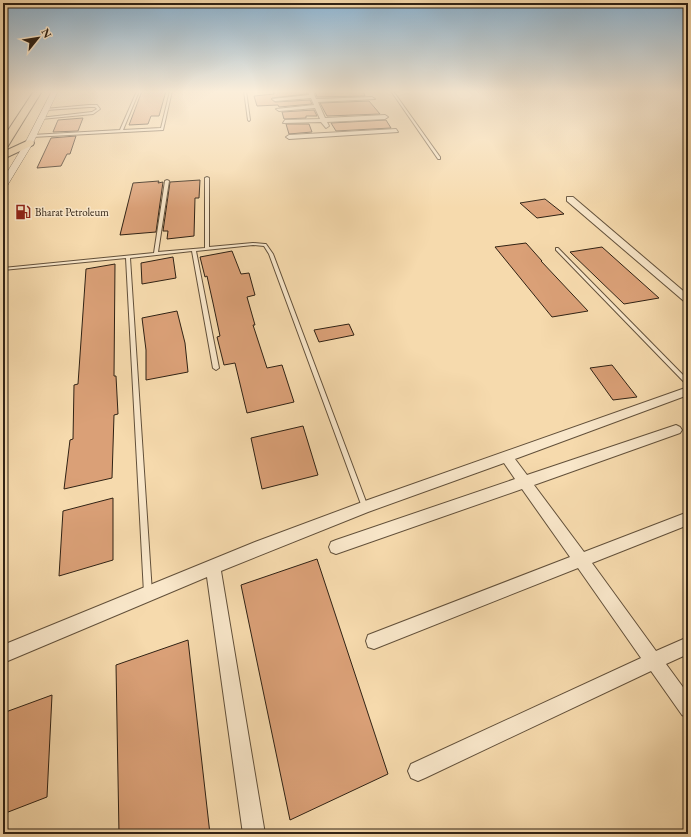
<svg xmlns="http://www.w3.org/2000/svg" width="691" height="837" viewBox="0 0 691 837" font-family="'EB Garamond',serif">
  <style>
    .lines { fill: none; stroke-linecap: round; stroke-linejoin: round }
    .river { fill: #a3b7b6; fill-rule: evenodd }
    .building { fill: #daa077; stroke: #302214 }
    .service-casing { stroke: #62503a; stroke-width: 2 }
    .minor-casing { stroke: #62503a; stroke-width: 2 }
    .tertiary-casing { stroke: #62503a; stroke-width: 1 }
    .trunk-casing { stroke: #302214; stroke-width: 2 }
    .service { fill: #f9e7ca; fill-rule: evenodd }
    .minor { fill: #f9e7ca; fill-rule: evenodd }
    .tertiary { fill: #f9e7ca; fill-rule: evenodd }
    .trunk { fill: #f6daad; fill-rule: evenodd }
    .labels { text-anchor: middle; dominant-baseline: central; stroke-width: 3; stroke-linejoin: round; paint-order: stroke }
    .far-poi-label { font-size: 11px; fill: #302214; stroke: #f9e7ca; text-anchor: start }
  </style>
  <rect width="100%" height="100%" fill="#f6daad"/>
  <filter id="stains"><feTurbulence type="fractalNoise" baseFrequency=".005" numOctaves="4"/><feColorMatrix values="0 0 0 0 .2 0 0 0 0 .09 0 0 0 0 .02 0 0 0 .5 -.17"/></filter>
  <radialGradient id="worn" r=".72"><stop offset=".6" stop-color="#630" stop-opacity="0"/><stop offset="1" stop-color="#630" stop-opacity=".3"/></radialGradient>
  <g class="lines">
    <!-- river -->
    <polygon class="river" points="680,91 688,91 688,100 684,99"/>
  </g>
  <!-- building -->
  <g class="building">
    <polygon points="142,91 166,91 159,116 151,116 148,124 129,125"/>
    <polygon points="273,91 307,91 307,94 272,98 271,99 275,102 310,100 312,104 279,107 278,105 257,106 254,96 274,94"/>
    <polygon points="315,91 363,91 365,96 317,97"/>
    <polygon points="369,101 380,114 327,116 320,103"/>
    <polygon points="314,110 317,116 306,116 306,118 284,119 282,112"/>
    <polygon points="83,118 78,131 53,132 58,120"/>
    <polygon points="386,120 391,128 336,131 331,123"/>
    <polygon points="286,124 309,124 312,132 289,134"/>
    <polygon points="76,136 70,154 67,154 61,166 37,168 51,138"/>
    <polygon points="200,180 199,198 195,198 194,236 167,239 168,231 163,231 170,182"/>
    <polygon points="159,181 158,183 163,182 156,232 120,235 133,183"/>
    <polygon points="545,199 564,214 537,218 520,203"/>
    <polygon points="526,243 542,261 541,261 588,311 552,317 495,247"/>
    <polygon points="602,247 659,298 624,304 570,252"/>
    <polygon points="232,251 241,274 249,273 255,295 247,297 255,325 253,325 267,368 282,365 294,402 247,413 235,363 224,365 217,337 220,336 213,303 207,276 205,277 200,257"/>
    <polygon points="173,257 176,278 142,284 141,263"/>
    <polygon points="115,264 114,376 116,376 118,414 114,415 112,478 64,489 70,440 73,439 74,385 78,384 86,269"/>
    <polygon points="177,311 185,343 188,372 146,380 146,350 142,318"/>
    <polygon points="349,324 354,335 319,342 314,330"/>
    <polygon points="612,365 637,397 613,400 590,368"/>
    <polygon points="303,426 318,475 262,489 251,438"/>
    <polygon points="113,498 113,560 59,576 63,511"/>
    <polygon points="317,559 388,774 290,820 241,585"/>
    <polygon points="188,640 210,834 119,834 116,665"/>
    <polygon points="52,695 47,797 3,814 3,713"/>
  </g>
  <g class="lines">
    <defs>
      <g id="service">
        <polygon points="137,91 139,91 123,130 161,128 170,91 172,91 163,130 32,137 31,136 32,135 120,130"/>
        <polygon points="244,91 246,91 250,120 249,121 248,120"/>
        <polygon points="391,91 393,91 440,157 440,159 438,159"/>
        <polygon points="89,105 97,105 100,109 93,114 41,119 40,118 92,112 97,109 95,107 89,107 46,110 45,109"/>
        <polygon points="207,177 209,178 209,247 253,243 265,244 266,244 273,254 368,507 367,509 365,510 363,509 362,507 269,254 264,246 253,245 196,251 219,368 216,370 213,368 192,251 130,258 152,593 151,596 148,597 145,596 144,593 126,258 3,270 3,268 154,253 165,181 167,180 169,181 158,252 205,248 205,178"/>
        <polygon points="556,248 558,248 688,380 688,385 686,384 556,250"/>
      </g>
      <g id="minor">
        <polygon points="308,91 313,91 316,99 372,97 375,99 318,102 325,118 385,115 388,117 385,119 327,122 329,126 326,128 321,122 283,123 285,120 320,119 315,108 279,111 276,109 314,105 311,98 275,101 272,99 309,95"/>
        <polygon points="396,129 398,132 289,139 286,137 289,135"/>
        <polygon points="567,197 573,197 688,295 688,303 685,302 567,201"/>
        <polygon points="688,387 688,395 515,459 527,475 676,425 680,427 682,430 680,433 534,485 584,552 688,512 688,525 592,563 656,651 688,637 688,654 666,664 688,694 688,718 682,715 651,671 425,778 418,781 411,778 408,771 411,764 641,658 578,568 374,649 368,647 366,641 368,635 570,557 522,489 336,554 331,552 329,547 331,542 336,540 515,479 504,463 368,512 221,571 265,834 243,834 207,577 3,663 3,645 255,542 365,501"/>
      </g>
      <g id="tertiary">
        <polygon points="10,91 3,98 4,91"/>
        <polygon points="52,91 58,91 33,143 7,186 3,189 3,179 25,143"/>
      </g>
      <g id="trunk">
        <polygon points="34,91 42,91 8,146 3,149 3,138"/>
        <polygon points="29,140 33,141 34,143 33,145 3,159 3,152"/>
      </g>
    </defs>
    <!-- service casing -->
    <use href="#service" class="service-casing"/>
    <!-- minor casing -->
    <use href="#minor" class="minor-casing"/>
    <!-- tertiary casing -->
    <use href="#tertiary" class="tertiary-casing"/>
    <!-- trunk casing -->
    <use href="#trunk" class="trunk-casing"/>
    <!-- service -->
    <use href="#service" class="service"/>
    <!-- minor -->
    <use href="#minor" class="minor"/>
    <!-- tertiary -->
    <use href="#tertiary" class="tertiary"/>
    <!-- trunk -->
    <use href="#trunk" class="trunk"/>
  </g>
  <!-- sky -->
  <linearGradient id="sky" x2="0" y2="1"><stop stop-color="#8cb5d4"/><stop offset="0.44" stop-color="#fbeeda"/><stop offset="1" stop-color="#fbeeda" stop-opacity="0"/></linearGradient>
  <rect width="691" height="208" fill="url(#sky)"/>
  <!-- icons -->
  <defs>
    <symbol id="fuel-bare" viewBox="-9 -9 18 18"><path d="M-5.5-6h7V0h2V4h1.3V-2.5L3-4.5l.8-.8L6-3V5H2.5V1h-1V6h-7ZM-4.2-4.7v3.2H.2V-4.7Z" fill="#8f2418" stroke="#f9e7ca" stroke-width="2.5" paint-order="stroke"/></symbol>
  </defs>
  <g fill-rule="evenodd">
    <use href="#fuel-bare" x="12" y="201" width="22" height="22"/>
  </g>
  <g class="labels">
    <!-- far-poi labels -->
    <g class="far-poi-label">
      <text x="35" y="212">Bharat Petroleum</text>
    </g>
  </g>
  <!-- margin -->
  <rect width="691" height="837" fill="none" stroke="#f6daad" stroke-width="16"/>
  <rect x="4" y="4" width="683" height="829" fill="none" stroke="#302214" stroke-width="2"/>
  <rect x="8" y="8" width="675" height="821" fill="none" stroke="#302214"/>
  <!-- north arrow -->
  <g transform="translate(38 38) rotate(60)" stroke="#f9e7ca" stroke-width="3" paint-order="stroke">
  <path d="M0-3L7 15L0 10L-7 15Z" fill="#302214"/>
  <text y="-6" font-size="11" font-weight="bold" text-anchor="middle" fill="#302214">N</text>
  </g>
  <rect width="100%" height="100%" filter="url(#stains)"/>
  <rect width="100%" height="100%" fill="url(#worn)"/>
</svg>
